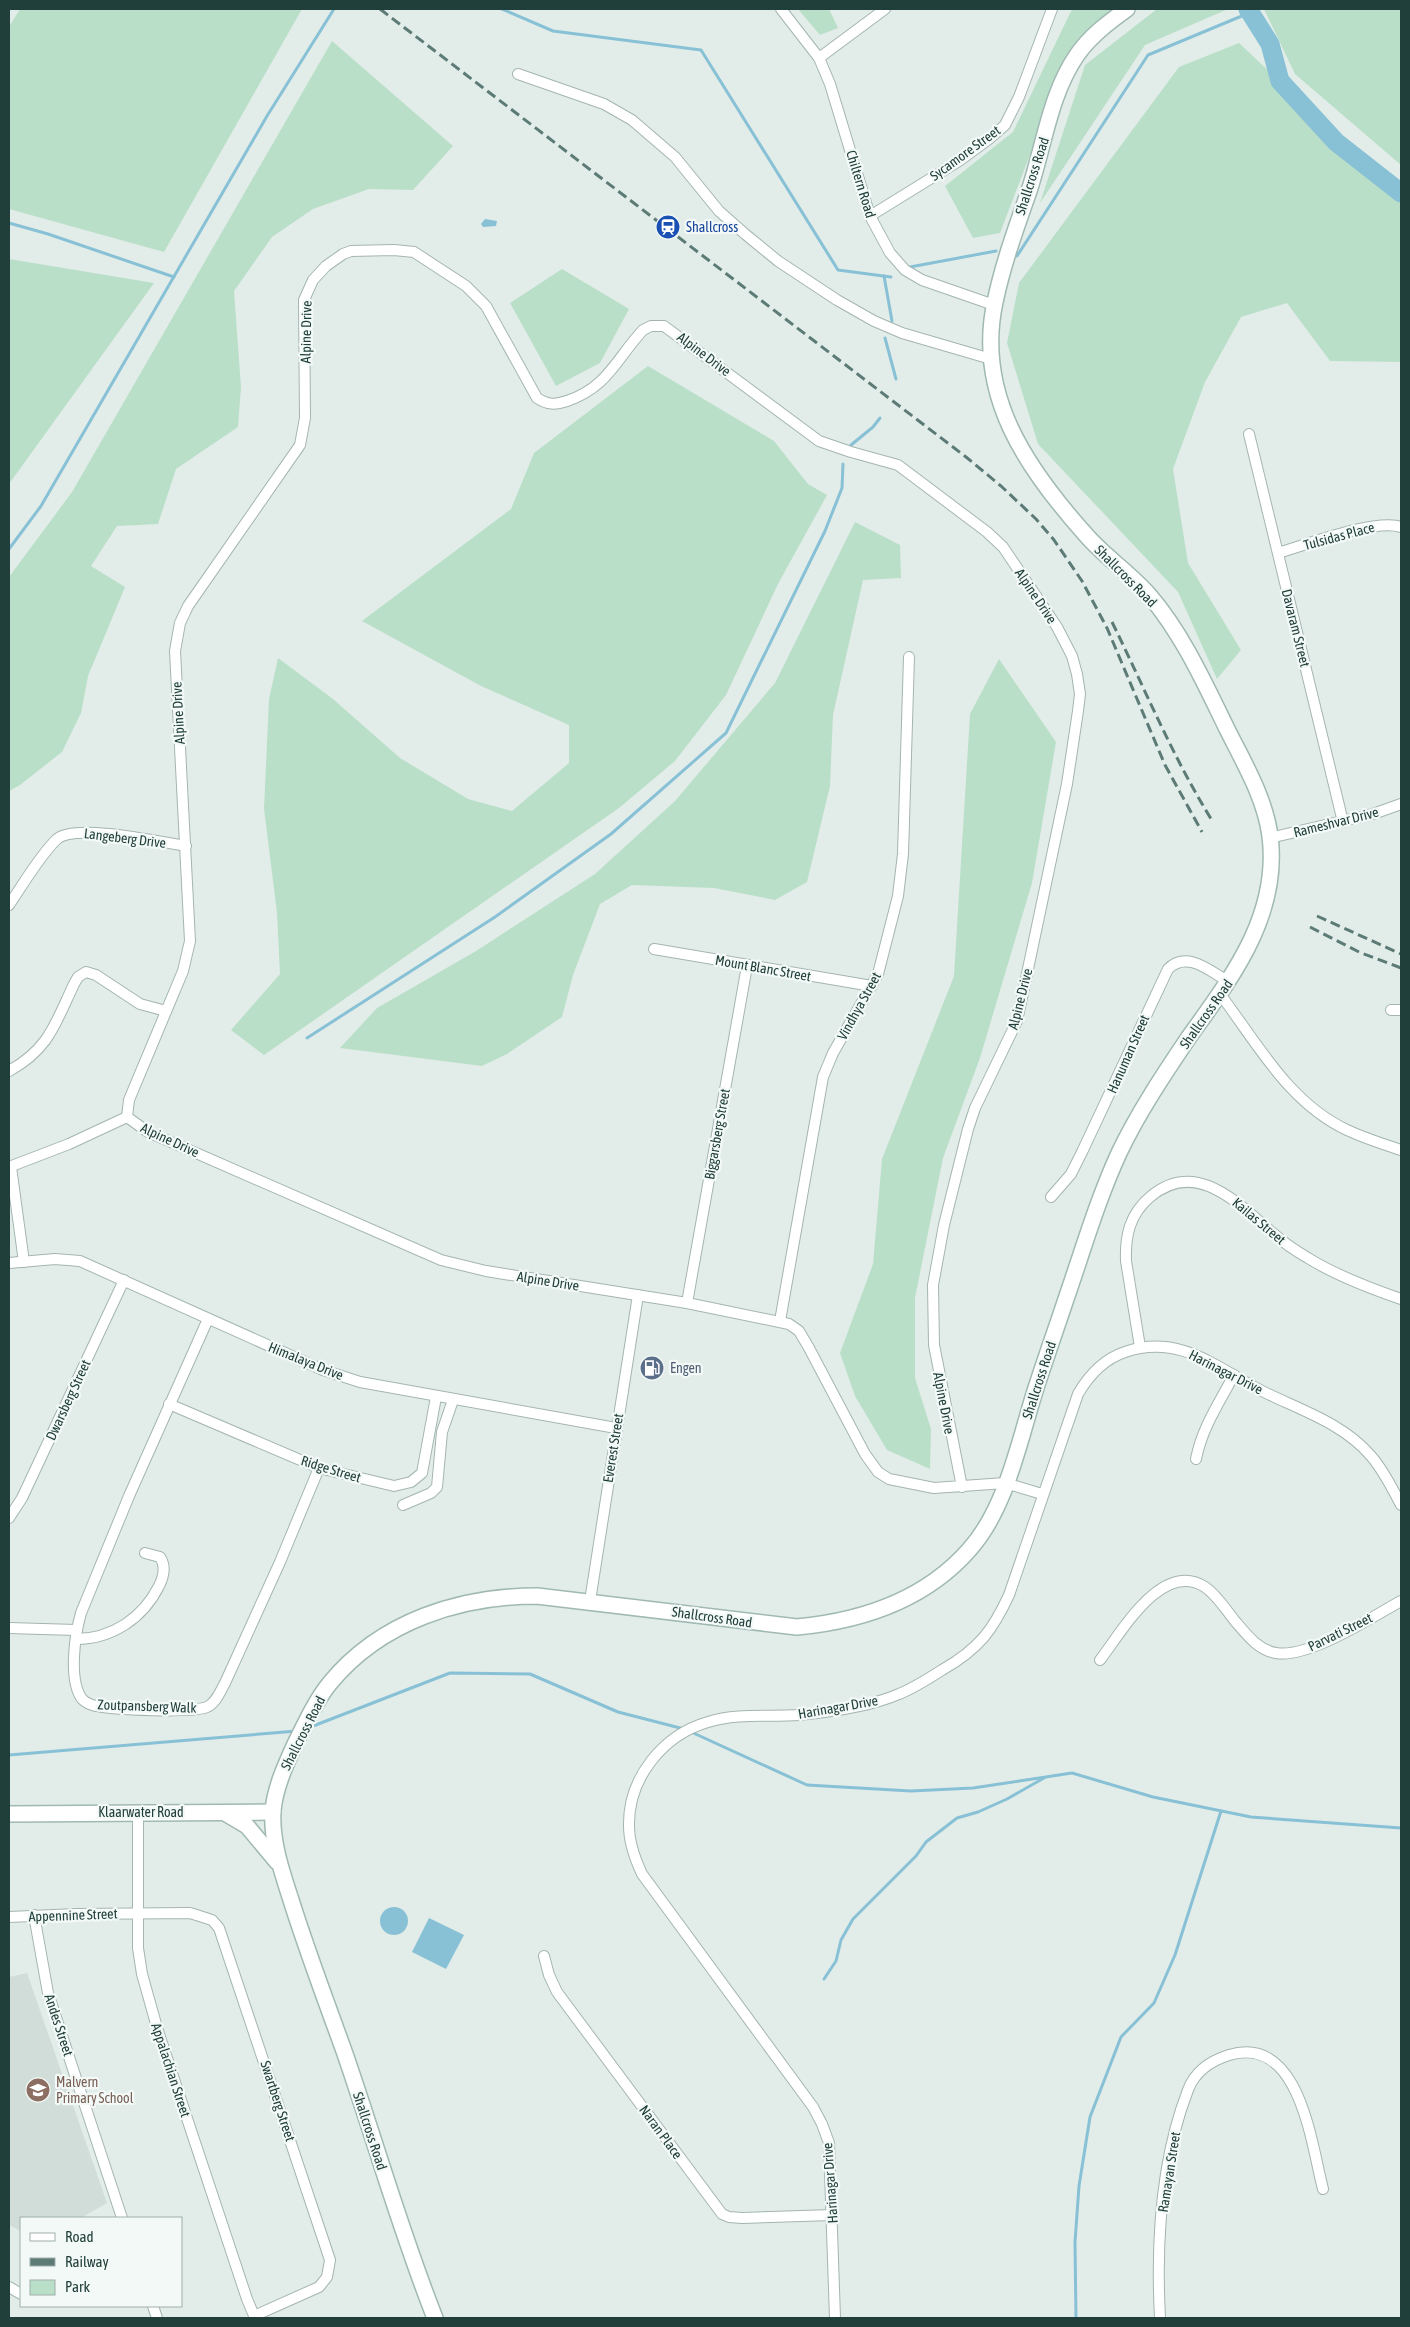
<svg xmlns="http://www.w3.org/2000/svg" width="1410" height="2327" viewBox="0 0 1410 2327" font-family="'Asap Condensed',sans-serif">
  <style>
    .built { fill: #d0ddd9 }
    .green { fill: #badfc8 }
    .water { fill: #88c1d5 }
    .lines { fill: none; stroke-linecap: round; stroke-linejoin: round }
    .stream { stroke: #88c1d5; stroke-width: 3 }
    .river { stroke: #88c1d5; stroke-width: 19 }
    .street-casing { stroke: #a4b5b1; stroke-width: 12 }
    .secondary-casing { stroke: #a0b9b3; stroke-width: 18 }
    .street { stroke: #fff; stroke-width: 10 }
    .secondary { stroke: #fff; stroke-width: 15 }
    .rail { stroke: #5c7b76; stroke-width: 3; stroke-dasharray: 10 5; stroke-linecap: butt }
    .labels { text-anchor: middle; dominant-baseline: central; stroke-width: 4.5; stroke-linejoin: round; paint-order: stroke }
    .street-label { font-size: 14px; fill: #213f3a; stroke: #f3f9f7 }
    .transit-label { font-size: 14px; fill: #164399; stroke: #f3f9f7; text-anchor: start }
    .service-label { font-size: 14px; fill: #4e5e75; stroke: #f3f9f7; text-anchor: start }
    .education-label { font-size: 14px; fill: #785e54; stroke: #f3f9f7; text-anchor: start }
  </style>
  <rect width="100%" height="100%" fill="#e2ede9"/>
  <!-- built -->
  <polygon class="built" points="27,1973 107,2203 81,2218 21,2218 21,2231 9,2225 9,1977"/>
  <!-- green -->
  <g class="green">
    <polygon points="20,9 302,9 164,252 9,209 9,27"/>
    <polygon points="798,9 829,9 838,28 820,35"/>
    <polygon points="1072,9 1123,9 1069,53 1000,233 973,238 945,186 1013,132"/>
    <polygon points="1157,9 1228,9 1145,45 1040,203 1085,65"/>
    <polygon points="1264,9 1401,9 1401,165 1295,74"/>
    <polygon points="332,41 453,146 413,190 369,189 313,209 272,237 234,291 241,387 238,427 176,469 158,524 117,526 91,566 125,587 88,676 81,713 62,752 20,785 9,791 9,577 72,492"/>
    <polygon points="1239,43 1401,195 1401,362 1330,361 1287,303 1241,317 1205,382 1173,469 1188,563 1241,650 1217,679 1178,592 1038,444 1007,343 1019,283 1179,67"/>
    <polygon points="9,259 154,283 9,484"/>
    <polygon points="562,269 629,309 600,363 556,386 510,303"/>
    <polygon points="648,366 774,441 808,484 827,495 778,584 726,695 675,761 619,808 264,1055 231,1030 280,974 277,913 264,809 269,699 278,658 333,699 400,758 468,799 512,811 569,763 569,725 481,686 362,621 511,509 534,453"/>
    <polygon points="855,522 900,545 901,578 863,580 833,715 830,786 807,882 775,900 714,888 632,885 600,904 573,975 562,1017 507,1054 482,1066 340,1048 377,1008 476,951 595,874 675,801 775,683"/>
    <polygon points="999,659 1056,742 1032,883 980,1058 943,1158 915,1298 915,1378 931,1429 930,1469 887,1450 855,1396 840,1353 873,1264 882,1159 954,976 970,714"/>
  </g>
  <!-- water -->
  <g class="water">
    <polygon points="485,219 497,221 496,226 483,227 481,224"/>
    <circle cx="394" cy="1921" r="14"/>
    <polygon points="429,1918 464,1935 446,1969 412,1952"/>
  </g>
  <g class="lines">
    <!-- stream -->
    <g class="stream">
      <polyline points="502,9 553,31 701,50 838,270 891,277"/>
      <polyline points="9,223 48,234 174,277"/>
      <polyline points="1017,256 1148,55 1249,13"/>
      <polyline points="910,267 996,251"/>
      <polyline points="884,276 892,321"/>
      <polyline points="885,338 896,379"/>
      <polyline points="851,445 873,427 880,418"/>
      <polyline points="9,549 41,506 267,116 334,9"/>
      <polyline points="307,1038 495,917 611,834 726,733 825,531 842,488 843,464"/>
      <polyline points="308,1728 450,1673 530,1674 618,1712 684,1729"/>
      <polyline points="689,1731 807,1785 911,1791 973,1788 1072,1773 1153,1797 1251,1817 1401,1828"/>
      <polyline points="9,1755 297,1731"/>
      <polyline points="824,1979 836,1961 841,1940 853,1919 916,1856 926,1842 957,1818 978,1812 1007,1799 1044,1778"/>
      <polyline points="1076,2318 1075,2242 1079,2186 1090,2117 1121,2037 1154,2003 1175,1955 1221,1811"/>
    </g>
    <!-- river -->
    <polyline class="river" points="1248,9 1270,44 1280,81 1336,142 1401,193"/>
    <defs>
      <g id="street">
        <polyline points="781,9 819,58 830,84 870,216 890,253 905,270 922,280 994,305"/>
        <polyline points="819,58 885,9"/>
        <polyline points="518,74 604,104 632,120 675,157 719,211 745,234 778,261 837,300 874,321 902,333 991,359"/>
        <polyline points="870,216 959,161 989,139 1005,125 1019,97 1052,9"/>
        <polyline points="1249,434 1343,822"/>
        <path d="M 1278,553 C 1306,545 1376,518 1401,527"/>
        <polyline points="1270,838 1373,814 1401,804"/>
        <path d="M 9,905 C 22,886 40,855 57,839 C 75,823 160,842 186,846"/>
        <polyline points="654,949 872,986"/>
        <path d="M 1220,994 C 1257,1043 1289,1103 1347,1130 C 1364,1138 1383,1144 1401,1150"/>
        <polyline points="1391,1010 1401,1010"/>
        <path d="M 9,1071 C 49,1049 55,1024 74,984 L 78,977 L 86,972 L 96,975 L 140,1004 L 166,1011"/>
        <polyline points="9,1167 69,1144 127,1117"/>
        <polyline points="11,1167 24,1262"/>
        <path d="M 1051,1197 L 1071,1174 L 1082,1152 L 1168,969 C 1187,950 1210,971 1229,982"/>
        <polyline points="9,1263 55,1259 80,1261 323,1370 360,1382 616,1428"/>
        <polyline points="687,1303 747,966"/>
        <path d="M 208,1319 L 129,1496 L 81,1613 C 75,1634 68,1680 82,1699 C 86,1703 91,1705 96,1706 C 113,1710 192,1713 207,1707 C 216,1703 220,1692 225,1683 L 280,1562 L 319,1468"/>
        <polyline points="780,1321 823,1077 833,1053 878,974 898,896 903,854 909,657"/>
        <path d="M 1140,1347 L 1126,1261 C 1125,1235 1130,1214 1150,1197 C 1197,1157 1239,1205 1274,1234 C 1284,1243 1296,1251 1308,1258 C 1337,1276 1369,1288 1401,1299"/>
        <polyline points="169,1404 319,1468 394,1486 411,1482 422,1473 436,1397"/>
        <path d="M 1196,1459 C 1202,1428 1219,1403 1234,1375"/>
        <path d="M 962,1487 L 934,1345 L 933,1285 L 944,1225 L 968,1129 L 975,1108 L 1017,1021 L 1067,784 L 1078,711 L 1080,694 L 1077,674 L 1072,656 L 1057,627 L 1003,547 L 987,532 L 898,465 L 851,452 L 819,441 L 664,326 L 651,326 L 643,330 C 616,359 608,387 567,401 C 555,405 548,405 537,398 L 486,306 L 466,286 L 414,252 L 394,250 L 351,251 L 343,254 L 326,266 L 313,280 L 304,300 L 305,418 L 300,445 L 188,606 L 180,623 L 175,651 L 190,941 L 183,971 L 129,1100 L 127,1117 L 148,1132 L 441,1260 L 486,1271 L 687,1303 L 789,1324 L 799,1331 L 809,1348 L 865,1454 L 878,1472 L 889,1479 L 934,1488 L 1005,1483 L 1042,1494"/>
        <polyline points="403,1505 431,1493 437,1487 442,1432 453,1400"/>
        <polyline points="9,1518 22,1498 124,1280"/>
        <polyline points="590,1601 638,1295"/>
        <polyline points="9,1628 76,1630"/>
        <path d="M 76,1639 C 112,1639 143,1618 159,1586 C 164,1576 166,1566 160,1557 L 145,1553"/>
        <path d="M 1100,1660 C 1121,1633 1162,1559 1205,1587 C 1217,1595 1226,1610 1235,1621 C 1247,1635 1258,1650 1276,1653 C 1308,1659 1372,1617 1401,1601"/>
        <polyline points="138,1812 138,1948 142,1974 158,2031 247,2299 255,2318"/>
        <polyline points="34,1915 48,1993 122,2218"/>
        <polyline points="9,1917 77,1914 190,1913 212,1920 219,1928 330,2260 327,2277 319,2287 254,2316"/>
        <polyline points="544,1956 549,1975 557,1992 722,2214 729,2217 742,2218 833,2215"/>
        <polyline points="9,2287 21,2294"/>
        <polyline points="153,2306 157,2318"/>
        <path d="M 835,2318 L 829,2143 L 822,2124 L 813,2107 L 642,1874 C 635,1859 629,1843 629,1826 C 628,1778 663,1735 708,1722 C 737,1713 769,1717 799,1715 C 831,1712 869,1707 899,1694 C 914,1688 928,1679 942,1670 C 958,1661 972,1651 984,1637 C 995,1624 1002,1610 1009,1595 L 1078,1394 C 1089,1375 1104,1359 1125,1352 C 1179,1333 1217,1368 1262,1391 C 1300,1410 1343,1423 1371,1456 C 1384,1471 1392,1488 1401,1505"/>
        <path d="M 1160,2318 C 1156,2242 1160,2162 1188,2090 C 1195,2071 1210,2061 1229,2055 C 1300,2034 1311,2143 1323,2189"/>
      </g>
      <g id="secondary">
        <polyline points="225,1813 247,1826 277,1862"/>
        <polyline points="9,1814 273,1812"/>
        <path d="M 435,2318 C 400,2230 375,2140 344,2051 C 326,2001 307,1951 291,1900 C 282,1872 271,1841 273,1811 C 275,1787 286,1764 296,1742 C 306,1722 316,1700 330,1683 C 381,1621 460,1596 537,1596 L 797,1627 C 861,1621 924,1601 969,1550 C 1006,1509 1019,1442 1035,1391 C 1045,1360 1056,1329 1066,1299 C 1083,1250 1097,1201 1119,1153 C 1138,1113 1164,1074 1189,1037 C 1232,977 1280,915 1270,836 C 1265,798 1244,763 1227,729 C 1205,684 1182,633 1149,595 C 1130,573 1105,557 1086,535 C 1027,469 975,395 995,302 C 1003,264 1016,228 1029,191 C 1044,146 1050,94 1077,55 C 1090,36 1109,22 1127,9"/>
      </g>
    </defs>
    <!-- street casing -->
    <use href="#street" class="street-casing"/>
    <!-- secondary casing -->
    <use href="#secondary" class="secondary-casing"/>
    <!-- street -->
    <use href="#street" class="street"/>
    <!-- secondary -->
    <use href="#secondary" class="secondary"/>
    <!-- rail -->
    <g class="rail">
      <polyline points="380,9 966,457 1001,486 1036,519 1054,540 1082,581 1107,628 1165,765 1202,832"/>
      <path d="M 1112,622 C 1145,689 1173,758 1213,822"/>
      <polyline points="1317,916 1401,954"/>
      <polyline points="1310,927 1359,952 1401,968"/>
    </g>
  </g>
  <!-- icons -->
  <defs>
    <symbol id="station-disc" viewBox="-11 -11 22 22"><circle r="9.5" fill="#1a4fb4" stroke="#f3f9f7"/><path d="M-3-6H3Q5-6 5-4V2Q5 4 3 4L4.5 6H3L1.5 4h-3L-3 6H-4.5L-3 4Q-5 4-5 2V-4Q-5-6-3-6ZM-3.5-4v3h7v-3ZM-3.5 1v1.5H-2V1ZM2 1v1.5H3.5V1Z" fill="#fff"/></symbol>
    <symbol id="fuel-disc" viewBox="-11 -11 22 22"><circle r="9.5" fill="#5c6f8a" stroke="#f3f9f7"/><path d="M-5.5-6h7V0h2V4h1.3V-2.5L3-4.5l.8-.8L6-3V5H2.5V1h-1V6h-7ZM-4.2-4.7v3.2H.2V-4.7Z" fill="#fff"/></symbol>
    <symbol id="school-disc" viewBox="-11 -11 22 22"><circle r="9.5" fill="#8d6e63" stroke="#f3f9f7"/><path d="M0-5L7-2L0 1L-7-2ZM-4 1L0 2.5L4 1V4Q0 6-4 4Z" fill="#fff"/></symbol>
  </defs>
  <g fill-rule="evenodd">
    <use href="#station-disc" x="654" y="213" width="28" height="28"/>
    <use href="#fuel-disc" x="638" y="1354" width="28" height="28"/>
    <use href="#school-disc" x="24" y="2076" width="28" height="28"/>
  </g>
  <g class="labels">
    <!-- street labels -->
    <g class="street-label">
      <text transform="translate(965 153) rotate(-36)">Sycamore Street</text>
      <text transform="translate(1032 176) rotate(-72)">Shallcross Road</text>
      <text transform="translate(861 184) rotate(73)">Chiltern Road</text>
      <text transform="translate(306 332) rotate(-89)">Alpine Drive</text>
      <text transform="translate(704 354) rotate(37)">Alpine Drive</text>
      <text transform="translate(1339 536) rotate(-15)">Tulsidas Place</text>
      <text transform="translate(1126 576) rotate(45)">Shallcross Road</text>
      <text transform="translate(1036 596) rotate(56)">Alpine Drive</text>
      <text transform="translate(1296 628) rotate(76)">Davaram Street</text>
      <text transform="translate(178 713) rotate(-93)">Alpine Drive</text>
      <text transform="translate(1336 822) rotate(-14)">Rameshvar Drive</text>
      <text transform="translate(125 838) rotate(7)">Langeberg Drive</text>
      <text transform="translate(763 968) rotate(10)">Mount Blanc Street</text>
      <text transform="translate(1020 999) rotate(-76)">Alpine Drive</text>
      <text transform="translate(859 1006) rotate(-61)">Vindhya Street</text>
      <text transform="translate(1206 1014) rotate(-55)">Shallcross Road</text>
      <text transform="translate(1128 1054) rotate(-66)">Hanuman Street</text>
      <text transform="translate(717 1134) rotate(-80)">Biggarsberg Street</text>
      <text transform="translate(170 1140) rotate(25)">Alpine Drive</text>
      <text transform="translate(1259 1221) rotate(40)">Kailas Street</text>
      <text transform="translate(548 1281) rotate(9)">Alpine Drive</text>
      <text transform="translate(306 1361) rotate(22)">Himalaya Drive</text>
      <text transform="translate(1226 1372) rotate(27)">Harinagar Drive</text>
      <text transform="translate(1039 1380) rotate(-72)">Shallcross Road</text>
      <text transform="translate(68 1400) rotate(-65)">Dwarsberg Street</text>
      <text transform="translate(944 1403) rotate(79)">Alpine Drive</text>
      <text transform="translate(613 1448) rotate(-81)">Everest Street</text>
      <text transform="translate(331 1469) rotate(17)">Ridge Street</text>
      <text transform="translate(712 1617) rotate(8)">Shallcross Road</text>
      <text transform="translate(1340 1632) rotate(-26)">Parvati Street</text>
      <text transform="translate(147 1706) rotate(2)">Zoutpansberg Walk</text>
      <text transform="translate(838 1707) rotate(-10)">Harinagar Drive</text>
      <text transform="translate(303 1733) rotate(-63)">Shallcross Road</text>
      <text x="141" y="1812">Klaarwater Road</text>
      <text transform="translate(73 1915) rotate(-2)">Appennine Street</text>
      <text transform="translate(59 2025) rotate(72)">Andes Street</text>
      <text transform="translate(171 2070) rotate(72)">Appalachian Street</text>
      <text transform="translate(278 2101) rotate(72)">Swartberg Street</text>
      <text transform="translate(370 2131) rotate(72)">Shallcross Road</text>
      <text transform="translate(661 2132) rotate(54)">Naran Place</text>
      <text transform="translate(1169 2172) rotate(-81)">Ramayan Street</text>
      <text transform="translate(830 2183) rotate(-94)">Harinagar Drive</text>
    </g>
    <!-- transit labels -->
    <g class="transit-label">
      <text x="686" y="227">Shallcross</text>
    </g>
    <!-- service labels -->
    <g class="service-label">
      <text x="670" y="1368">Engen</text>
    </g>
    <!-- education labels -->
    <g class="education-label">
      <text x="56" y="2082">Malvern<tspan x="56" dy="16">Primary School</tspan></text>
    </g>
  </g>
  <!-- border -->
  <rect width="1410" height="2327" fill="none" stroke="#213f3a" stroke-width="20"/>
  <!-- legend -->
  <rect x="20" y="2217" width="162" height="90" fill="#f3f9f7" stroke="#9fafab"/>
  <rect x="30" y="2233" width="25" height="8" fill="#ffffff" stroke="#9fafab"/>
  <text x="65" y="2242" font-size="15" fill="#213f3a">Road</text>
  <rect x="30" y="2258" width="25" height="8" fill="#5c7b76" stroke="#9fafab"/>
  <text x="65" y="2267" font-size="15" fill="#213f3a">Railway</text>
  <rect x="30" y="2280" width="25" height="15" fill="#badfc8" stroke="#9fafab"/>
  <text x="65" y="2292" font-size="15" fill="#213f3a">Park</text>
</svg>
